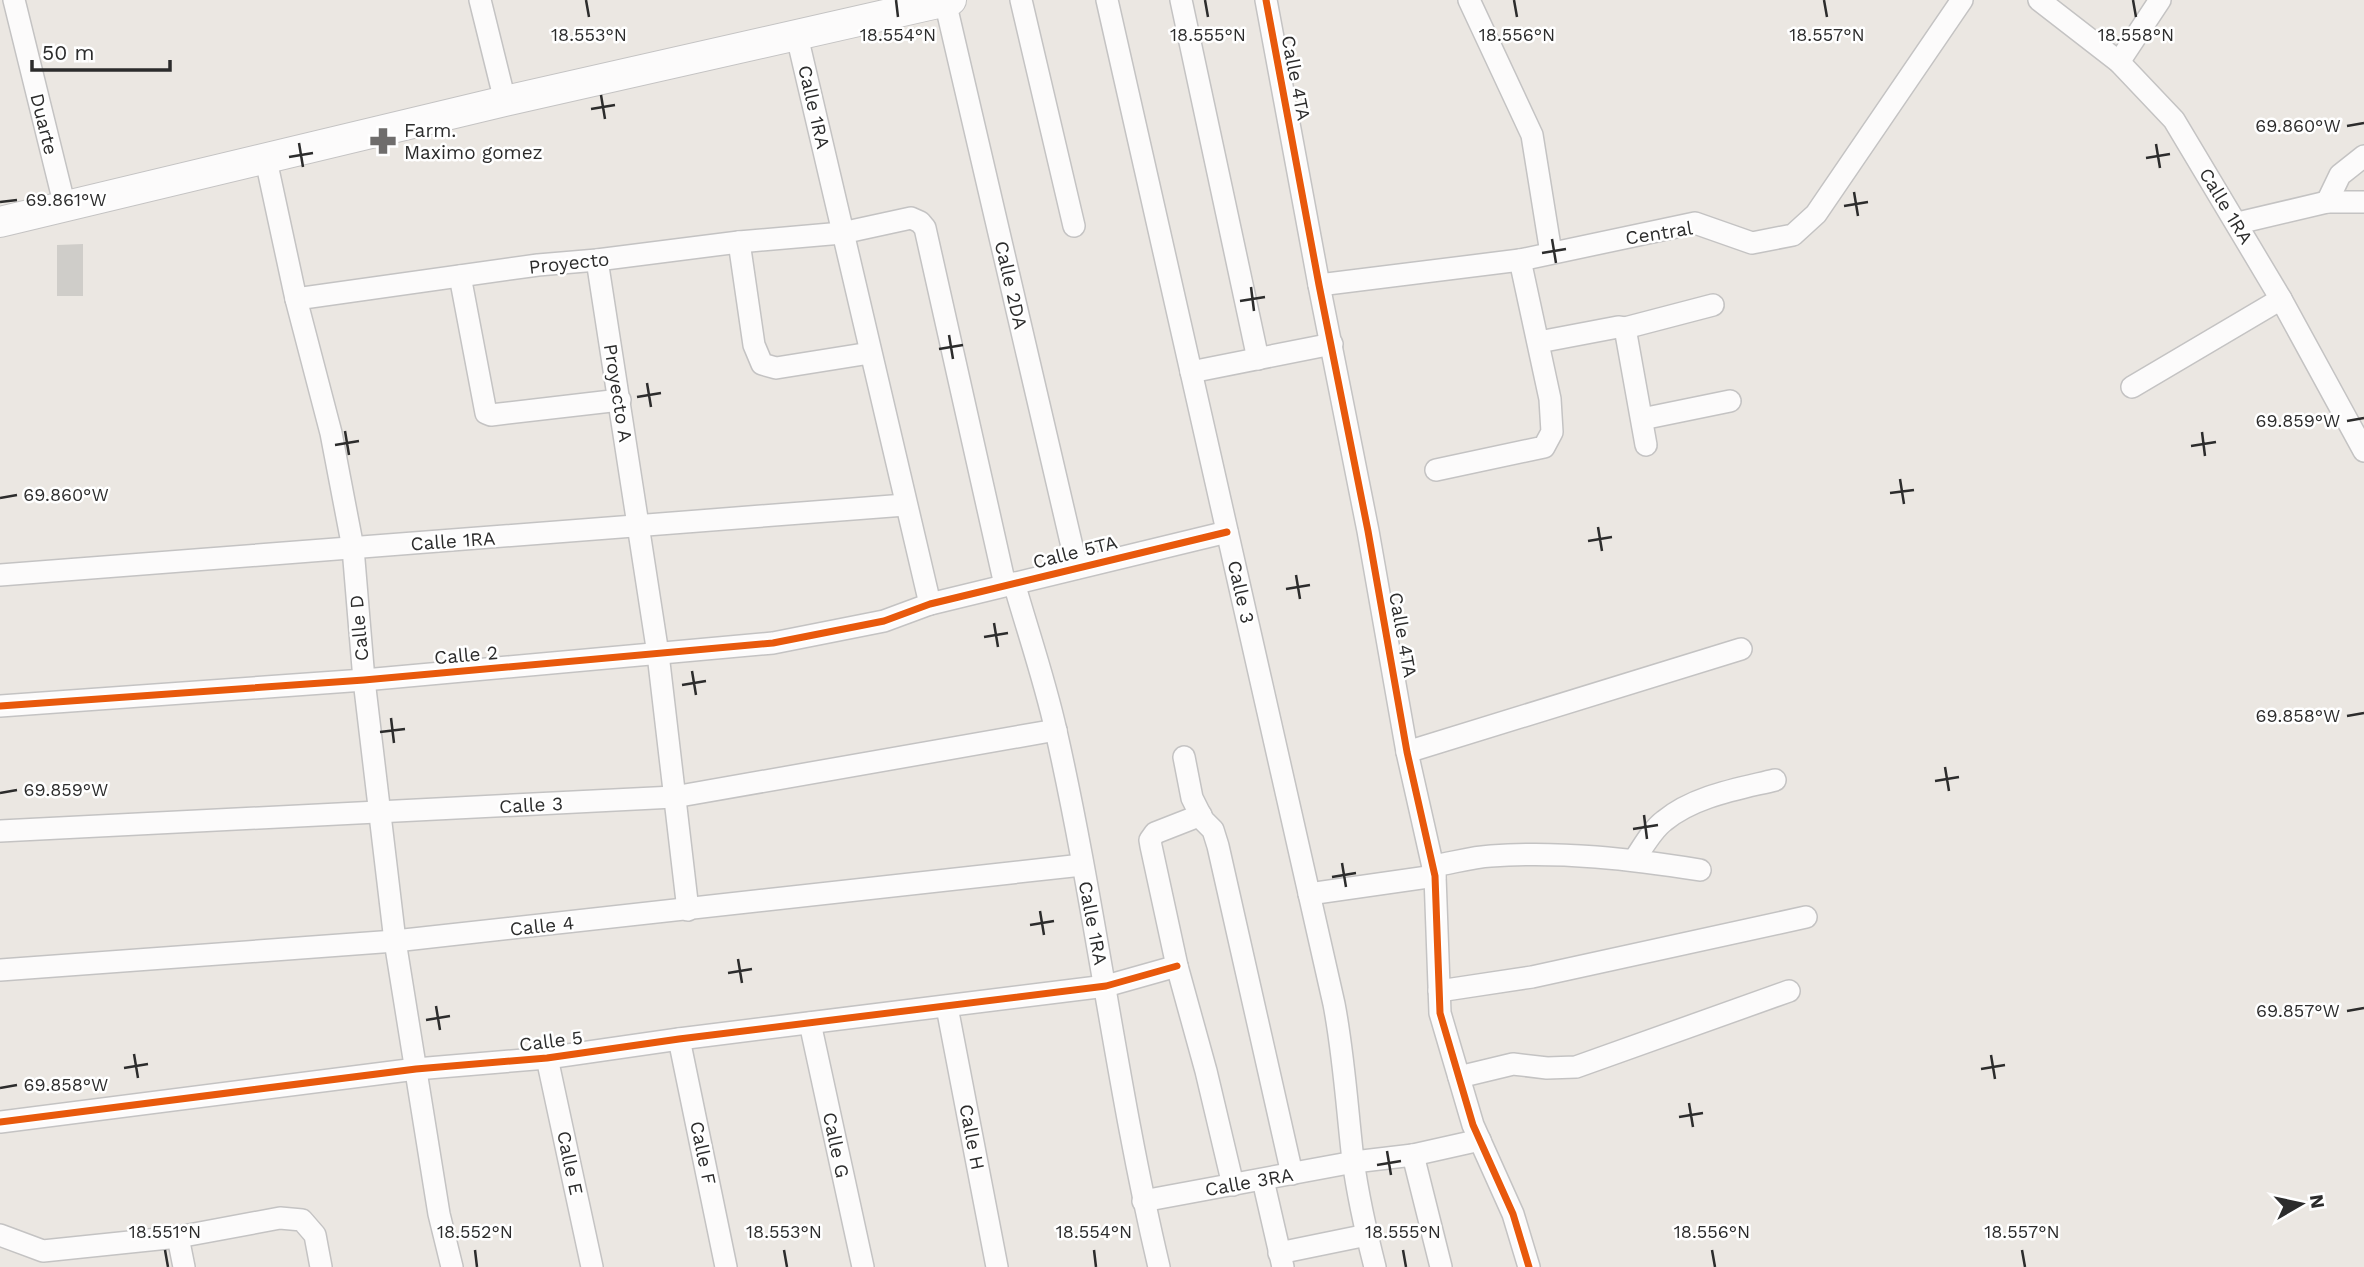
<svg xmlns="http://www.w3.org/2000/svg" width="2364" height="1267" viewBox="0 0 2364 1267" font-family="'Work Sans',sans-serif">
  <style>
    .building { fill: #cfcdc9 }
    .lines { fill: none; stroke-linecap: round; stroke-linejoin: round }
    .minor-casing { stroke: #c4c3c3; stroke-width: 24 }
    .secondary-casing { stroke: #c4c3c3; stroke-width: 32 }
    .minor { stroke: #fcfbfb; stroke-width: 21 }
    .secondary { stroke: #fcfbfb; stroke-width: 30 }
    .cycleway-casing { stroke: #fff; stroke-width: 11 }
    .cycleway { stroke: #e8590c; stroke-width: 7 }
    .ticks { fill: none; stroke: #2c2c2c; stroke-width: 2.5 }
    .labels { text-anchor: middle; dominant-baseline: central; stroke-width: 5; stroke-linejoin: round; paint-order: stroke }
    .street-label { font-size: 19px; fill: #2c2c2c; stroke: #fff }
    .poi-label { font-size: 19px; fill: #2c2c2c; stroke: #fff; text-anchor: start }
    .ticks-label { font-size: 18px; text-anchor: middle; fill: #2c2c2c; stroke: #fff; stroke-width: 5; stroke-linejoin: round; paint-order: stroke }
  </style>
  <rect width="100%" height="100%" fill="#ebe7e2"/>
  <!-- building -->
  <polygon class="building" points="83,244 83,296 57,296 57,245"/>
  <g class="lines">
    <defs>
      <g id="minor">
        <polyline points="14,0 65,207"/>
        <polyline points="480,0 505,101"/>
        <polyline points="1021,0 1074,226"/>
        <path d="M 1107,0 L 1334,1004 C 1344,1056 1347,1108 1353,1160 C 1358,1196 1366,1232 1375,1267"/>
        <polyline points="1181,0 1258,359"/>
        <polyline points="1266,0 1319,285 1368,531 1407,752 1435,876 1440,1013 1473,1125 1513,1214 1529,1267"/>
        <polyline points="1469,0 1532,135 1551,253"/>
        <polyline points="2039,0 2119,62 2174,120 2281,299 2364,451"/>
        <polyline points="945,1 1077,568"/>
        <polyline points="797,36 930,604"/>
        <polyline points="2119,62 2160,0"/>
        <polyline points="266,160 296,299 331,433 353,548 364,680 395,941 439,1214 452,1267"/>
        <polyline points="2327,202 2340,175 2364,156"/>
        <polyline points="2238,223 2327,202 2364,202"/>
        <polyline points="739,242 754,345 762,364 776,368 870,353"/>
        <polyline points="597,260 658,654 688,910"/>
        <polyline points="460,276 486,413 491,415 620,400"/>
        <polyline points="1319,285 1520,260 1695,223 1752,243 1793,235 1816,214 1962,0"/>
        <polyline points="296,299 538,265 597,260 739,242 842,233 911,218 920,222 925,228 1005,585"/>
        <polyline points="1625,328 1713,305"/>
        <polyline points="1539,342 1618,327 1625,328 1646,445"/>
        <polyline points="1191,372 1332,344"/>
        <polyline points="2132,387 2281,299"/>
        <polyline points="1642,419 1730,401"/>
        <polyline points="1436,470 1544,447 1552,432 1550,399 1520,260"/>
        <polyline points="0,575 905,505"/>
        <path d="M 1014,583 C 1028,632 1045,681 1056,731 C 1096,908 1117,1090 1159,1267"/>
        <polyline points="0,706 364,680 773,643 884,621 930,604 1227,532"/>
        <polyline points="1407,752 1741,649"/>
        <polyline points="1184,757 1192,798 1203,820 1213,830 1218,846 1292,1174"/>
        <polyline points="1201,815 1155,833 1150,840 1151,846 1177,966 1206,1071 1233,1185"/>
        <polyline points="0,831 674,797 1056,730"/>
        <path d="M 1634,860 C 1643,847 1652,830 1664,821 C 1694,796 1738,789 1775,780"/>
        <path d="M 1433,866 C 1452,863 1472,857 1491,856 C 1561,851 1631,859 1700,870"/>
        <polyline points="1309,894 1435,876"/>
        <polyline points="0,970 395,941 1082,865"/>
        <polyline points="1439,991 1532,977 1806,917"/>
        <polyline points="947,1007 997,1267"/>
        <polyline points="810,1023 863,1267"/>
        <polyline points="679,1039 726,1267"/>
        <polyline points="547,1058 592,1267"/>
        <polyline points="1459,1077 1513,1064 1547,1068 1576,1067 1789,991"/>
        <polyline points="0,1122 416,1069 547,1058 679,1039 1106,986 1177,966"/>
        <polyline points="1413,1155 1441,1267"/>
        <polyline points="1263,1180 1283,1267"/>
        <polyline points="1143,1201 1354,1162 1413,1155 1480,1140"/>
        <polyline points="0,1235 43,1251 178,1237 280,1218 302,1220 315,1235 321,1267"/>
        <polyline points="178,1237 184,1267"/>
        <polyline points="1279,1253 1367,1235"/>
      </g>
      <polyline id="secondary" points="0,222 505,101 951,0"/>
    </defs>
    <!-- minor casing -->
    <use href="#minor" class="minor-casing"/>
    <!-- secondary casing -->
    <use href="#secondary" class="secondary-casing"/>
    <!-- minor -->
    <use href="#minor" class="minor"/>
    <!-- secondary -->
    <use href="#secondary" class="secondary"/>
    <defs>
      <g id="cycleway">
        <polyline points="1266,0 1319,285 1368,531 1407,752 1435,876 1440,1013 1473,1125 1513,1214 1529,1267"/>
        <polyline points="0,706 364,680 773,643 884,621 930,604 1227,532"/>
        <polyline points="0,1122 416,1069 547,1058 679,1039 1106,986 1177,966"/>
      </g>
    </defs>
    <!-- cycleway casing -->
    <use href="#cycleway" class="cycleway-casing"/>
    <!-- cycleway -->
    <use href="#cycleway" class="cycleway"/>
  </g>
  <!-- ticks -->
  <path class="ticks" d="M 586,0 L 589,17M 896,0 L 898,17M 1205,0 L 1208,17M 1514,0 L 1517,17M 1824,0 L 1827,17M 2133,0 L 2136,17M 601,95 L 605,119M 591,109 L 615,105M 2347,126 L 2364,123M 299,143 L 303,167M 2156,144 L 2160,168M 289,157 L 313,153M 2146,158 L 2170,154M 1854,192 L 1858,216M 0,202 L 17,200M 1844,206 L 1868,202M 1552,239 L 1556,263M 1542,253 L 1566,249M 1251,287 L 1254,311M 1240,301 L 1265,297M 949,335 L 953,359M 939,349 L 963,345M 647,383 L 651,407M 637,397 L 661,393M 2347,421 L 2364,418M 345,431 L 349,455M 2202,432 L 2205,456M 335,445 L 359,441M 2191,446 L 2216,442M 1900,479 L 1904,504M 1890,493 L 1914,490M 0,498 L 17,495M 1598,527 L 1602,551M 1588,541 L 1612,537M 1296,575 L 1300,599M 1286,589 L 1310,585M 994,623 L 998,647M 984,637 L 1008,633M 692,671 L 696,695M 682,685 L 706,681M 2347,716 L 2364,713M 391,718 L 394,743M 380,732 L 405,729M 1945,767 L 1949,791M 1935,781 L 1959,777M 0,793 L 17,790M 1644,815 L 1647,839M 1633,829 L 1658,825M 1342,863 L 1346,887M 1332,877 L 1356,873M 1040,911 L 1044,935M 1030,925 L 1054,921M 738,959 L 742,983M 728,973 L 752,969M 436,1006 L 440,1030M 2347,1011 L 2364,1008M 426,1020 L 450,1016M 134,1054 L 138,1078M 1991,1055 L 1995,1079M 124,1068 L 148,1064M 1981,1069 L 2005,1065M 0,1088 L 17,1085M 1689,1103 L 1693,1127M 1679,1117 L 1703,1113M 1387,1151 L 1391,1175M 1377,1165 L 1401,1161M 165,1250 L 168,1267M 475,1250 L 477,1267M 784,1250 L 787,1267M 1094,1250 L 1096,1267M 1403,1250 L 1406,1267M 1712,1250 L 1715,1267M 2022,1250 L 2025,1267"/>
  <!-- icons -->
  <defs>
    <symbol id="pharmacy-bare" viewBox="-9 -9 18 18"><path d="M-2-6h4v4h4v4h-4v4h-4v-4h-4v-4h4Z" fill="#6f6d6c" stroke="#fff" stroke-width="2.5" paint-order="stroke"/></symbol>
  </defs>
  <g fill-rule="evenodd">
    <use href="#pharmacy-bare" x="364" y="122" width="38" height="38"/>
  </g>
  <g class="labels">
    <!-- street labels -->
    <g class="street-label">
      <text transform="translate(1296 78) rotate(79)">Calle 4TA</text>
      <text transform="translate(814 107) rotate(77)">Calle 1RA</text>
      <text transform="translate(44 124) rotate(76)">Duarte</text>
      <text transform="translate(2226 206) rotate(59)">Calle 1RA</text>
      <text transform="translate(1659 233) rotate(-9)">Central</text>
      <text transform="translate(569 263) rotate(-6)">Proyecto</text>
      <text transform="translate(1011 285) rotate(77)">Calle 2DA</text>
      <text transform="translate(618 393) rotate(81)">Proyecto A</text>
      <text transform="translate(453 541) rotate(-4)">Calle 1RA</text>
      <text transform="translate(1075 552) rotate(-14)">Calle 5TA</text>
      <text transform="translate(1241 592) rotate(77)">Calle 3</text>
      <text transform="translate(359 628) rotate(-95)">Calle D</text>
      <text transform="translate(1403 635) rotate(80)">Calle 4TA</text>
      <text transform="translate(466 655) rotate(-5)">Calle 2</text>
      <text transform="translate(531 805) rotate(-3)">Calle 3</text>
      <text transform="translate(1093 923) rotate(79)">Calle 1RA</text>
      <text transform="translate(542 926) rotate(-6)">Calle 4</text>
      <text transform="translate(551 1041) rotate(-7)">Calle 5</text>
      <text transform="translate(972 1137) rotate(79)">Calle H</text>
      <text transform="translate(836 1145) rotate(78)">Calle G</text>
      <text transform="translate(703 1153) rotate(78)">Calle F</text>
      <text transform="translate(570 1163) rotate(78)">Calle E</text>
      <text transform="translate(1249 1182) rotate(-10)">Calle 3RA</text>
    </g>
    <!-- poi labels -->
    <g class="poi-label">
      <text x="404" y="130">Farm.<tspan x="404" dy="22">Maximo gomez</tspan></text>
    </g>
  </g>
  <g class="ticks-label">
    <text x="1827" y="41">18.557°N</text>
    <text x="589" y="41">18.553°N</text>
    <text x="898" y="41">18.554°N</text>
    <text x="1208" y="41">18.555°N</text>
    <text x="1517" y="41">18.556°N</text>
    <text x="2136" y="41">18.558°N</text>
    <text x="2298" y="132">69.860°W</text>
    <text x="66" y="206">69.861°W</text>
    <text x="2298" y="427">69.859°W</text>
    <text x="66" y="501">69.860°W</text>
    <text x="2298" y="722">69.858°W</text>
    <text x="66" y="796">69.859°W</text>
    <text x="2298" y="1017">69.857°W</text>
    <text x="66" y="1091">69.858°W</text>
    <text x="165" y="1238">18.551°N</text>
    <text x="475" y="1238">18.552°N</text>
    <text x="784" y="1238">18.553°N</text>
    <text x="1094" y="1238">18.554°N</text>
    <text x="1403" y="1238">18.555°N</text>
    <text x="1712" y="1238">18.556°N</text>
    <text x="2022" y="1238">18.557°N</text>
  </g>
  <!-- north arrow -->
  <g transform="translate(2301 1204) rotate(81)" stroke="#ffffff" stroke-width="5" paint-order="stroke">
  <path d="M0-5L12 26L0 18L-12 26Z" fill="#2c2c2c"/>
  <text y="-10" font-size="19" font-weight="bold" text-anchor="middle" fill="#2c2c2c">N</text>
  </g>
  <!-- scale -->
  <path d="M32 60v10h138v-10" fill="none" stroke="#2c2c2c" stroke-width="3.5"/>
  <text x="42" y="60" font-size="21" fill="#2c2c2c" stroke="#ffffff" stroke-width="5" paint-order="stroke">50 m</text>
</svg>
